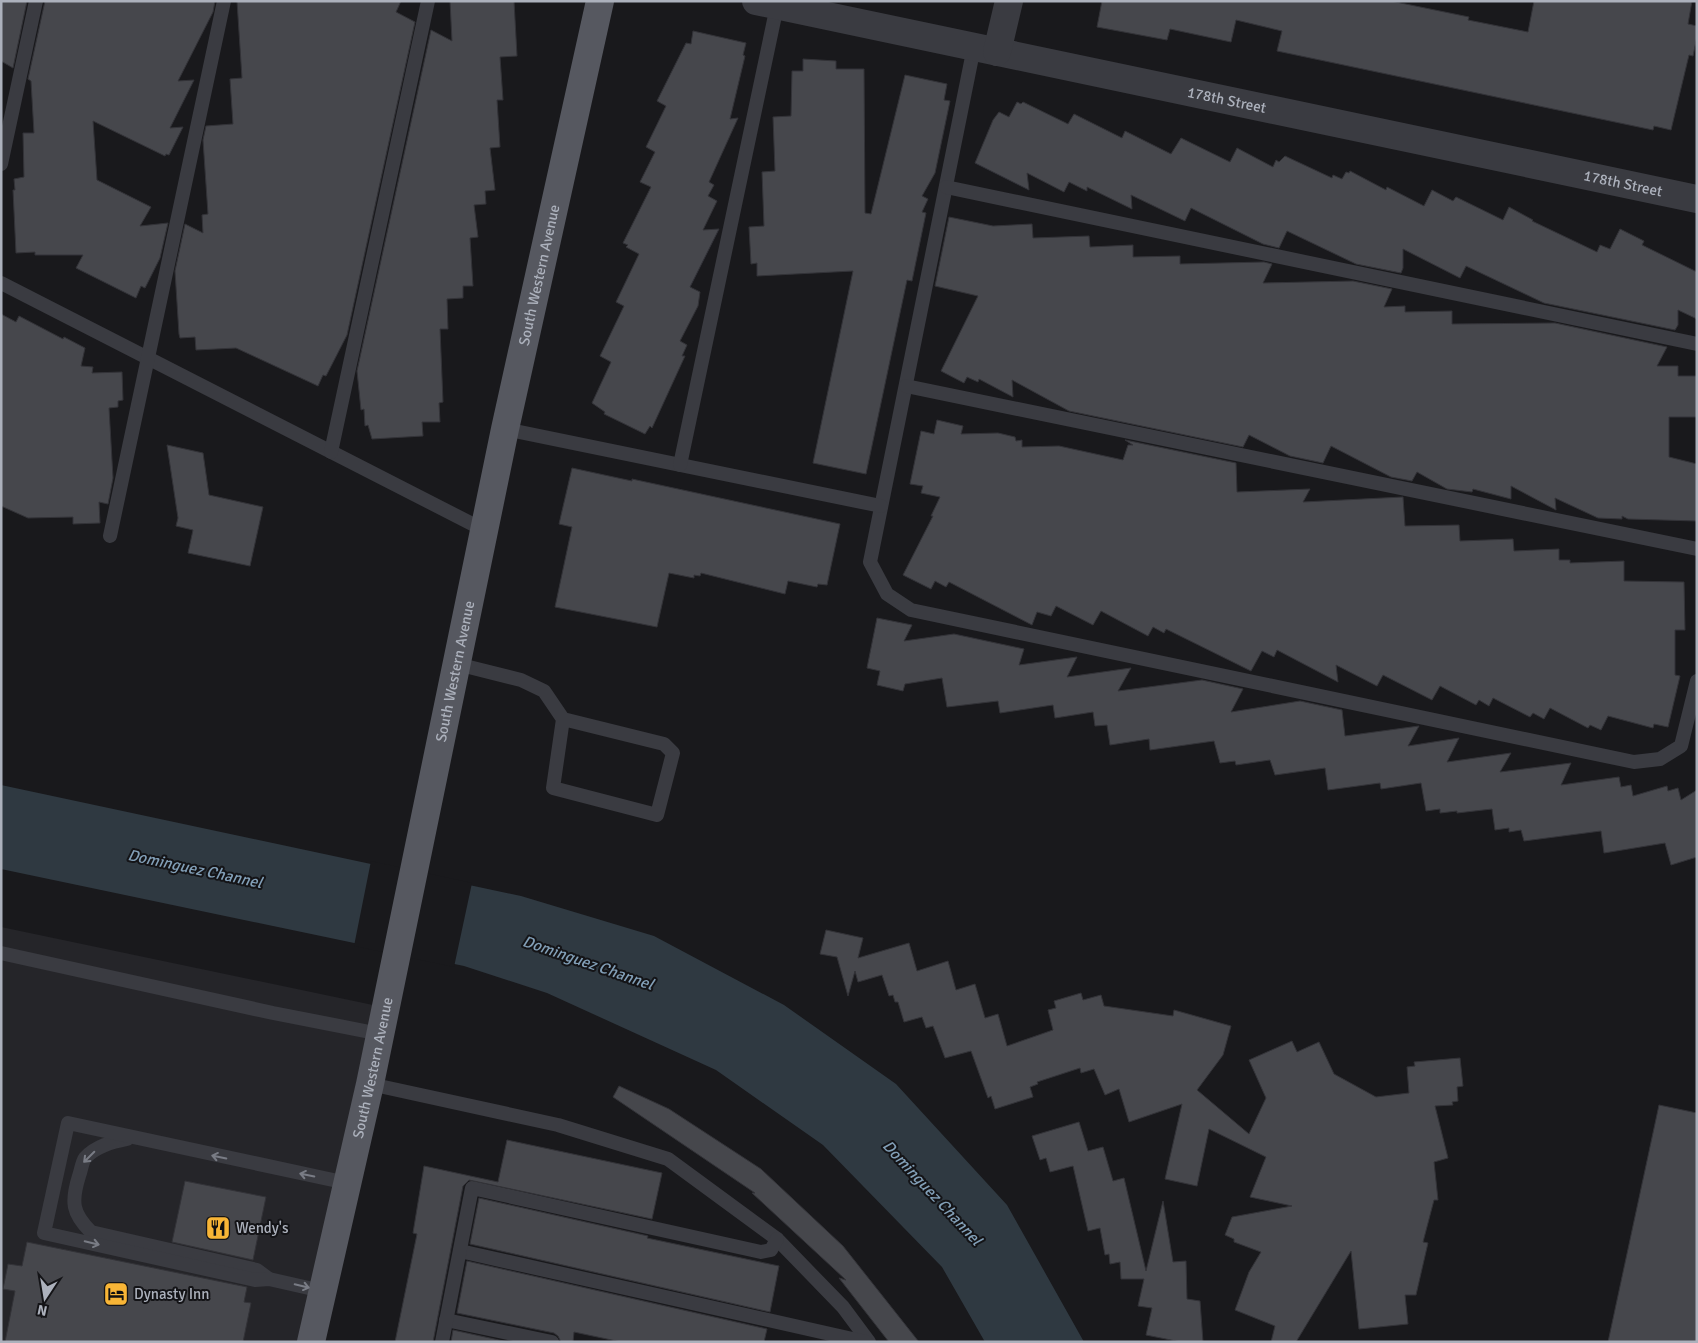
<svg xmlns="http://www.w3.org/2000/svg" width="1698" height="1343" viewBox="0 0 1698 1343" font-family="Signika,sans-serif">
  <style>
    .built { fill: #252529 }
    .water { fill: #2f3941 }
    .pier { fill: #19191c }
    .building { fill: #46474c; stroke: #333338 }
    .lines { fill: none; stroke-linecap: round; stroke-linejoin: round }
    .lane { stroke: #3a3b41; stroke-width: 14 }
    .street { stroke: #3a3b41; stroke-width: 28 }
    .primary { stroke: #565860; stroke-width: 28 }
    .oneway { stroke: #797c85 }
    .labels { text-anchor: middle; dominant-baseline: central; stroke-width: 4; stroke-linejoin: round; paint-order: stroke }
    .street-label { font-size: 15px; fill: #acb1bc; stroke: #141417 }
    .poi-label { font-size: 15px; fill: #acb1bc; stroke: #141417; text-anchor: start }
    .water-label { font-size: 16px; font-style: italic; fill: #829fb7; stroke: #141417 }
  </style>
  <rect width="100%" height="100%" fill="#19191c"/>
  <!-- built -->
  <polygon class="built" points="1,927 373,1005 301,1342 1,1342"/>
  <!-- water -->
  <polygon class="water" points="1,785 521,896 654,936 784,1005 896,1084 1007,1205 1084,1342 985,1342 942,1267 823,1145 716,1070 547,993 464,966 1,869"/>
  <!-- pier -->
  <polygon class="pier" points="371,861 472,883 454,967 354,946"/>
  <!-- building -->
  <g class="building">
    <polygon points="1,1 27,1 13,68 1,61"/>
    <polygon points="45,1 215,1 213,12 178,81 194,80 170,128 183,127 169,155 166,154 165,156 93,121 97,180 151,207 140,226 168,223 160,258 145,288 141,286 136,298 76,268 83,255 35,255 35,252 16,253 13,190 15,190 14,179 24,177 23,133 34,133 31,81 28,79"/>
    <polygon points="237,1 401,1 396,12 415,22 347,335 326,376 323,375 318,386 236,348 196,350 195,337 180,338 179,334 175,271 185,224 203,233 202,215 208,214 203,140 206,126 233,124 230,79 242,78"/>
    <polygon points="450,1 514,1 517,56 500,57 503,100 497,100 500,147 490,148 495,190 485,191 486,204 474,205 478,237 470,238 473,286 463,286 463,298 447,299 448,329 440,329 443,402 439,403 440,422 422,422 423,436 372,439 368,425 365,426 364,409 361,410 357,371 431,30 452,41"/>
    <polygon points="1102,1 1391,1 1469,17 1468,20 1528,32 1534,1 1692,1 1688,24 1697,26 1697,36 1693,56 1689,55 1671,130 1654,126 1653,130 1277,51 1282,31 1236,20 1231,42 1170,29 1167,40 1097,27"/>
    <polygon points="693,31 746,43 743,55 745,56 730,119 738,118 709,182 714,185 708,196 717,201 703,230 719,229 690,287 700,292 698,306 680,341 687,345 682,356 685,356 652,428 650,426 645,434 604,414 605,412 592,403 611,362 600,356 624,306 616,302 639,254 626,247 628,245 623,243 651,187 640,182 655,152 646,147 666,106 657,101 686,43 691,44"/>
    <polygon points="803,59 836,61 836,69 864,69 865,213 871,214 905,75 947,84 944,100 950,101 935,173 922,196 928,199 922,212 926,213 912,281 907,280 866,474 813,463 853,271 757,276 757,263 751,264 749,227 764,226 762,172 775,171 773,117 791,116 792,71 803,71"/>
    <polygon points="1017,102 1021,104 1023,102 1068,124 1074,114 1122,138 1125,131 1171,154 1181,138 1230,162 1237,148 1273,167 1276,160 1279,162 1285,156 1332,178 1333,175 1342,179 1346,172 1349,173 1350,171 1386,190 1387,187 1424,206 1432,190 1453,201 1456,197 1503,220 1509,207 1533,220 1532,221 1597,252 1600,245 1610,249 1620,229 1644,241 1642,245 1697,272 1697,319 1678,310 1678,325 1675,330 1544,303 1466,266 1460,278 1403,249 1403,268 1401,273 1356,264 1287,231 1279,248 1263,244 1191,208 1185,221 1131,195 1132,209 1087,187 1087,191 1069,182 1064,192 1027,173 1029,190 975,163 993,120 999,112 1009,117"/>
    <polygon points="949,217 993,226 1032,224 1033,238 1089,236 1090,247 1133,245 1133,257 1180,256 1180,264 1264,262 1272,264 1263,283 1353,281 1392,289 1384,307 1405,306 1405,312 1452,311 1452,324 1555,323 1667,347 1657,366 1678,366 1678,376 1697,376 1697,417 1669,417 1669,457 1697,464 1697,521 1628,519 1622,516 1622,519 1598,518 1555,498 1556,510 1511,486 1511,499 1473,489 1472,492 1447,489 1417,472 1412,481 1391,477 1331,446 1323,463 1290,456 1249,435 1243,447 1069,411 1012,380 1013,397 979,379 978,382 967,377 964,383 941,371 978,296 935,286"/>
    <polygon points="1,314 16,322 19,316 63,339 64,337 85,348 81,366 93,367 92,373 122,372 123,400 118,401 118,407 109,408 113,478 108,504 99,502 100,523 73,524 73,517 28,518 1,506"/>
    <polygon points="937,420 963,426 961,434 998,433 1015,437 1016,441 1022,440 1022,447 1059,446 1123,460 1128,445 1133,445 1125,440 1236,463 1237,492 1310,489 1303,502 1403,497 1405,526 1459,525 1460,541 1513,539 1514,551 1559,549 1559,560 1570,560 1570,563 1624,561 1624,581 1684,582 1685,630 1675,630 1675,675 1680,676 1668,727 1654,724 1653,728 1608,716 1601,730 1590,725 1588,728 1550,708 1544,719 1533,713 1530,717 1493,698 1489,706 1479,700 1476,705 1440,686 1432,700 1383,675 1377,686 1336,665 1338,682 1277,650 1274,657 1262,651 1251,671 1166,629 1164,633 1153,627 1148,636 1101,611 1093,625 1056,606 1051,616 1037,612 1032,625 949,582 946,587 935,581 931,589 903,575 933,516 931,516 940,497 921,493 923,486 910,484 921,431 934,434"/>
    <polygon points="167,445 203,453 209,495 263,507 250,566 188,553 193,530 176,526 178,518"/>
    <polygon points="572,468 632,481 632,479 840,524 827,585 818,584 817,587 788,581 785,594 701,573 700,576 694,575 694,578 669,573 657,627 555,607 572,527 559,524"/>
    <polygon points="877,618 912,625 904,641 954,634 1024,649 1019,665 1077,657 1067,677 1131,668 1118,691 1202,680 1243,689 1231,712 1300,701 1342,710 1345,736 1419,726 1408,746 1459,738 1447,762 1511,753 1500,772 1571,763 1561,785 1619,777 1621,787 1631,785 1633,796 1667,786 1668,791 1678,788 1681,800 1697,790 1697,857 1671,865 1665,843 1604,853 1601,831 1524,841 1521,830 1509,832 1509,828 1495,830 1492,809 1457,813 1457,811 1440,813 1440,809 1426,811 1421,783 1381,789 1380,783 1328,790 1325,768 1275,775 1270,760 1236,765 1235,761 1220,763 1214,741 1150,750 1149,739 1110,745 1107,725 1095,726 1093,712 1055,718 1053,705 1000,713 998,701 947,707 942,678 905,684 903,691 877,685 880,671 867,668"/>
    <polygon points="826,930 863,938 858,958 909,943 917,971 948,961 956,990 975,984 985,1018 998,1014 1007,1046 1053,1030 1048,1010 1056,1008 1054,1001 1081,993 1083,1000 1101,995 1104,1006 1173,1016 1174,1010 1231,1026 1223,1055 1197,1090 1249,1134 1266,1098 1249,1060 1292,1041 1297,1052 1319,1042 1334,1074 1376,1097 1409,1093 1407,1067 1415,1066 1414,1062 1460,1058 1463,1086 1457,1087 1458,1101 1452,1102 1453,1105 1435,1106 1448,1158 1434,1162 1438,1200 1434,1200 1423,1242 1428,1243 1416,1295 1405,1295 1408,1324 1359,1329 1351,1251 1296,1342 1271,1342 1275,1326 1235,1310 1249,1272 1261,1252 1234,1242 1234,1239 1225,1235 1232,1217 1292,1206 1250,1197 1266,1157 1209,1129 1197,1186 1165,1179 1182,1104 1129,1122 1119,1089 1105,1095 1094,1069 1081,1073 1080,1068 1037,1082 1038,1084 1030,1087 1033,1097 995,1109 991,1096 988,1098 971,1051 945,1058 933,1026 926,1028 922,1017 904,1022 898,1002 895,1002 893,995 889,996 882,975 858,982 855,971 848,996 837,957 820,954"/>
    <polygon points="619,1086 669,1109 761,1169 843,1246 919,1342 889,1342 839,1278 846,1280 752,1193 755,1193 613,1097"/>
    <polygon points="1659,1105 1697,1113 1697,1342 1608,1342"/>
    <polygon points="1079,1122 1088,1151 1103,1147 1113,1181 1124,1178 1146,1271 1163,1201 1173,1262 1186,1261 1187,1299 1200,1301 1203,1342 1181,1342 1146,1335 1152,1308 1138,1306 1144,1279 1121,1279 1120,1262 1110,1264 1109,1254 1105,1255 1100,1228 1088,1231 1073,1166 1050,1172 1046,1158 1040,1160 1032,1136"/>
    <polygon points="507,1140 662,1173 652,1219 469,1180 463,1186 433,1342 395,1342 417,1234 413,1233 424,1166 498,1182"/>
    <polygon points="185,1181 266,1197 253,1260 172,1242"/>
    <polygon points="479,1198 648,1236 647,1238 779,1266 770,1312 470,1244"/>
    <polygon points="27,1242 247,1287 244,1302 251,1303 243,1342 5,1342 15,1291 3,1289 8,1264 22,1266"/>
    <polygon points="467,1261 767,1329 764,1342 621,1342 574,1332 573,1342 561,1342 558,1336 554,1333 457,1313"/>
    <polygon points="453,1330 508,1342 451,1342"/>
  </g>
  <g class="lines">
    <!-- lane -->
    <g class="lane">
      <polyline points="974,47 870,562 887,594 911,610 1634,762 1660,759 1681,746 1697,681"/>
      <polyline points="1,164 36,1"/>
      <polyline points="946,187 1697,344"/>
      <polyline points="1,283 484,530"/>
      <polyline points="906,386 1697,549"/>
      <polyline points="505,429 881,506"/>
      <polyline points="331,452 428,1"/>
      <polyline points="680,465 777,6"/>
      <polyline points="110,536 224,1"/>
      <polyline points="457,664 521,680 544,691 563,719 553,788 657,815 673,753 664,744 563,719"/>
      <polyline points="1,953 273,1013 380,1034"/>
      <polyline points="370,1084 558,1125 668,1159 777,1239 843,1307 869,1342"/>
      <path d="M 127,1139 C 112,1142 96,1146 85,1158 C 82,1162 81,1171 79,1176 C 71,1202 72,1213 91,1232 L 257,1270 L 269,1279"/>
      <polyline points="460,1251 866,1342"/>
      <polyline points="322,1291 269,1279 255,1280 44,1233 68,1123 347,1183"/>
      <polyline points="446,1320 552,1342"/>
      <polyline points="442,1342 472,1188 761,1252 771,1250 777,1239"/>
    </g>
    <!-- street -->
    <g class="street">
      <path id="s1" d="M 756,1 L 1697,199"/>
      <polyline points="997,52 1009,1"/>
    </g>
    <!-- primary -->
    <path class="primary" id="s2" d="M 311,1342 L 370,1084 L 505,429 L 600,1"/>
  </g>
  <!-- one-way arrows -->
  <defs><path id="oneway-shaft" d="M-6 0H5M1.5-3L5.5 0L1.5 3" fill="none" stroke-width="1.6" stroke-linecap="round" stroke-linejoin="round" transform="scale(1.25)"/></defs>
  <g class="oneway">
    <use href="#oneway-shaft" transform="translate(89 1157) rotate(135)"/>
    <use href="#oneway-shaft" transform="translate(219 1157) rotate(-168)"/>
    <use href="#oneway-shaft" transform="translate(307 1175) rotate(-168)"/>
    <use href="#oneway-shaft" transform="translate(92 1243) rotate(13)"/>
    <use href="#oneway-shaft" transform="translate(302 1286) rotate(13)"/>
  </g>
  <!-- icons -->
  <defs>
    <symbol id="restaurant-square" viewBox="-11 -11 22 22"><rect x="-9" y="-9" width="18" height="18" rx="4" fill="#f8b536" stroke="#141417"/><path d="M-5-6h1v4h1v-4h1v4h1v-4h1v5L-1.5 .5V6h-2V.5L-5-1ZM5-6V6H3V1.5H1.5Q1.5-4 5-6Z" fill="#111"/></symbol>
    <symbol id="hotel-square" viewBox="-11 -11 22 22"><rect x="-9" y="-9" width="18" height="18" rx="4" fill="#f8b536" stroke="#141417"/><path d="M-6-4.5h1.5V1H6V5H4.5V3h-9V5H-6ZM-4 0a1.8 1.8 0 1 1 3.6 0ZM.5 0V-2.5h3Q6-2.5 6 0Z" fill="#111"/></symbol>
  </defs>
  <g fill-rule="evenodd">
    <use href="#restaurant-square" x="204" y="1214" width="28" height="28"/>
    <use href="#hotel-square" x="102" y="1280" width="28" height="28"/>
  </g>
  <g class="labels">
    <!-- street labels -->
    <g class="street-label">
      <text stroke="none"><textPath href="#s1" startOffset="481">178th Street</textPath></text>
      <text stroke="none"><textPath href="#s1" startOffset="886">178th Street</textPath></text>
      <text stroke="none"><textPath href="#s2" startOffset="1091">South Western Avenue</textPath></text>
      <text stroke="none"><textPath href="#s2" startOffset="686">South Western Avenue</textPath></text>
      <text stroke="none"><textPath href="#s2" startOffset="281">South Western Avenue</textPath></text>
    </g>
    <!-- poi labels -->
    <g class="poi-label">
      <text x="236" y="1228">Wendy's</text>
      <text x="134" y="1294">Dynasty Inn</text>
    </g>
    <!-- water labels -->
    <g class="water-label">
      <text transform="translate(195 869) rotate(12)">Dominguez Channel</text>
      <text transform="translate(588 963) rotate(19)">Dominguez Channel</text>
      <text transform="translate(932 1193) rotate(47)">Dominguez Channel</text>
    </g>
  </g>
  <!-- border -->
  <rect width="1698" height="1343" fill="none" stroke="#acb1bc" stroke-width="5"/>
  <!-- north arrow -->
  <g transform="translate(45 1298) rotate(192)" stroke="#141417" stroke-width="4" paint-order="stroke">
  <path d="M0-4L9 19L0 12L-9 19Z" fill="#acb1bc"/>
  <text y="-8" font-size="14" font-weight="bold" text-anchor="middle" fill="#acb1bc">N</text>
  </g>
</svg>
